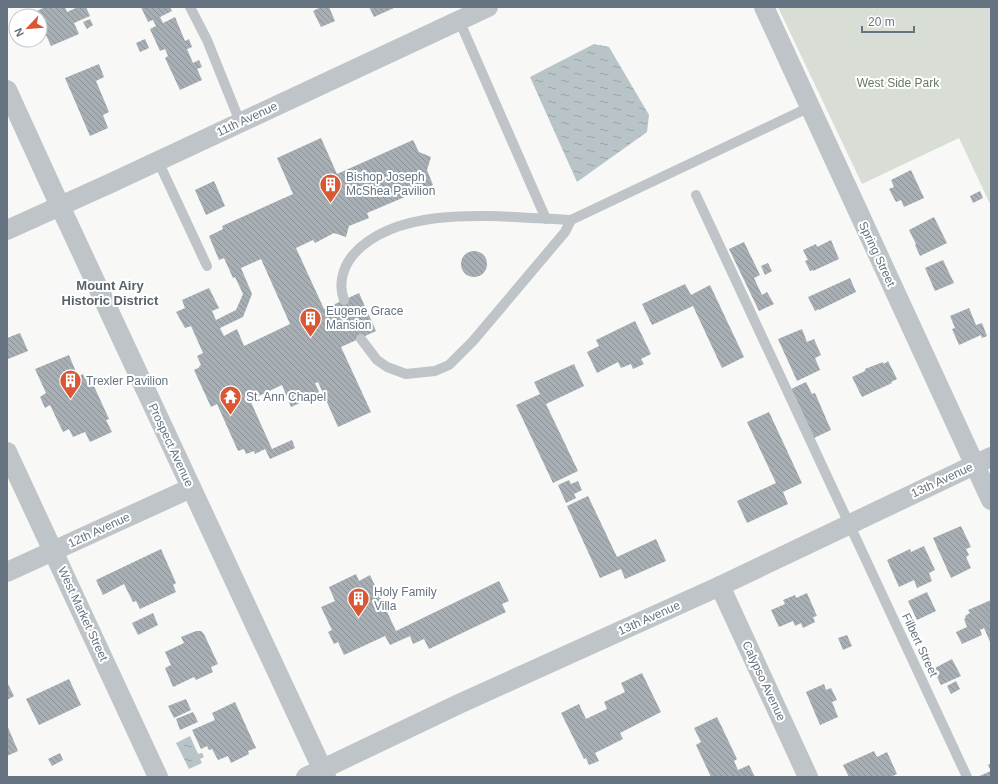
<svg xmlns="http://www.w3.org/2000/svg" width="998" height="784" viewBox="0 0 998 784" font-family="Helvetica,sans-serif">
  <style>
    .green { fill: #d8ddd5 }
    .water { fill: url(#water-ripples) }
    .building { fill: url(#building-back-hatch); fill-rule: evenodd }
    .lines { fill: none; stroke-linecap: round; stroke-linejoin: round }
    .service { stroke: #bfc4c8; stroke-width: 10 }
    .minor { stroke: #bfc4c8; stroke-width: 20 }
    .labels { text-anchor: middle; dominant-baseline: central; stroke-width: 4; stroke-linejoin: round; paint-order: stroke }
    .park-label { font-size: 12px; fill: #677864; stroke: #fff }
    .street-label { font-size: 12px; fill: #657480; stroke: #fff }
    .poi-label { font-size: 12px; fill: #657480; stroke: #fff; text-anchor: start }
    .neighbourhood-label { font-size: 13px; font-weight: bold; fill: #57626b; stroke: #fff }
  </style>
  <defs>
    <pattern id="water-ripples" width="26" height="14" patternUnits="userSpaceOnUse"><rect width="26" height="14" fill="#b8c4c8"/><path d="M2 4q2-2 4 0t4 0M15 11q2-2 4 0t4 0" fill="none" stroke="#99a4a8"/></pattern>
    <pattern id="building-back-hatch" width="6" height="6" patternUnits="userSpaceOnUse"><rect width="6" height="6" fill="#a7afb5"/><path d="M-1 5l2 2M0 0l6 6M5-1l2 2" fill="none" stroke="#8c9398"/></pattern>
  </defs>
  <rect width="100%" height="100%" fill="#f8f8f6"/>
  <!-- green -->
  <polygon class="green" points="778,7 991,7 991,206 959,138 862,184"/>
  <!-- water -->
  <g class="water">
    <polygon points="594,44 609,47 649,115 647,132 577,182 530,77"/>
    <polygon points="190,736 198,754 202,753 204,757 200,759 202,763 189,769 176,743"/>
  </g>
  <!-- building -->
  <g class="building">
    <polygon points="45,7 65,7 67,12 78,7 86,7 90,16 74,23 79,34 51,46 40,22 40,16 37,16 35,12"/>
    <polygon points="141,7 170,7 172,11 160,17 163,23 175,17 185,41 189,39 192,47 187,49 193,63 199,60 202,67 197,69 202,80 180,90 165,58 168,56 165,49 160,51 150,29 156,26 153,20 148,22"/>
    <polygon points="321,7 329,7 335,21 321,27 313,11"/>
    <polygon points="369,7 396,7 374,17"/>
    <polygon points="90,19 93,25 87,29 83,22"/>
    <polygon points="145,39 149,48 140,52 136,43"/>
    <polygon points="99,64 104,77 96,81 109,112 103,115 108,128 90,136 65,78"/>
    <path d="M 321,138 L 337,174 L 413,140 L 419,152 L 431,157 L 427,170 L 433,185 L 367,213 L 369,218 L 349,226 L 346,237 L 334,233 L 315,243 L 313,240 L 296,248 L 324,309 L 359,293 L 376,331 L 341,347 L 371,412 L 338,427 L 318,382 L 315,383 L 320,394 L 291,407 L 282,385 L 250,400 L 272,449 L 292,440 L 295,448 L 270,459 L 265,449 L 255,454 L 254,451 L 246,454 L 244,449 L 238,451 L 217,404 L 211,407 L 194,370 L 200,367 L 199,366 L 201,365 L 197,356 L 203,353 L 191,326 L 185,328 L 176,312 L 185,308 L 182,300 L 209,288 L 219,308 L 212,311 L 216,320 L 236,310 L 243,294 L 235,277 L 233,278 L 224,258 L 219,260 L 209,236 L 223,229 L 222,226 L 293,194 L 277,158 ZM 261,259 L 290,324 L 244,346 L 237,329 L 224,336 L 220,328 L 243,317 L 252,294 L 241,268 Z"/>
    <polygon points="911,170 924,198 904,207 901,200 896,202 889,189 894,187 891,180"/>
    <polygon points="214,181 225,206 206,215 195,190"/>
    <polygon points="980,191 983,198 973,203 970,196"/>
    <polygon points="934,217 947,243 920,256 915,245 916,244 909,230"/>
    <polygon points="831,240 839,259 813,271 813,270 810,271 805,261 808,260 803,250 816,244 817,247"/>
    <polygon points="744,242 760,275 754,278 762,295 767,292 774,304 759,311 729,249"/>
    <circle cx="474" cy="264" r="13"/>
    <polygon points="943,260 954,283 935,291 925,268"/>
    <polygon points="768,263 772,271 765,275 761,266"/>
    <polygon points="850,278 856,292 819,310 819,309 815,311 808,297"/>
    <polygon points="685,284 691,295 710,285 744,357 722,368 693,306 652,325 642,304"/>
    <polygon points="969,308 976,325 982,323 987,336 982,338 981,335 959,345 952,329 955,328 950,316"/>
    <polygon points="635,321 651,354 641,359 644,364 633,369 631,364 621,368 618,362 597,373 587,352 599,346 596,340"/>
    <polygon points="802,329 807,342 814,339 821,355 815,358 820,370 797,381 778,339"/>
    <polygon points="20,333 28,351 8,359 7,338"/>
    <polygon points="69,355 78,377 83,374 89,386 93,384 109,419 106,420 112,432 90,442 85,432 73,437 69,429 63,432 50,405 45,408 40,397 46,393 35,369"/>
    <polygon points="888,361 897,379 891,382 892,383 862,397 852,377 865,371 865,369 870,367 883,362 884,364"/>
    <polygon points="574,364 584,386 546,404 578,471 553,483 516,405 540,394 534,382"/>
    <polygon points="806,382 812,394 815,393 831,430 814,438 791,389"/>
    <polygon points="769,412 802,483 783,492 788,504 747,523 737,501 776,483 747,422"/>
    <polygon points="569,480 571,484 578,481 582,490 574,494 576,498 566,503 558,485"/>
    <polygon points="588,496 617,557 656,539 666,561 625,579 621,569 600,578 567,506"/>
    <polygon points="961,526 971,547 966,549 969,555 966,557 971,568 951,578 933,538"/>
    <polygon points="924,546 935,570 929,573 932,581 917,588 914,580 899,587 887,560 910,549 911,552"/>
    <polygon points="161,549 176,583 173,585 176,592 140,609 136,601 133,602 124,584 103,595 96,580"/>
    <polygon points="356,574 359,581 370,575 396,631 499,581 509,601 502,604 506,612 429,649 424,639 413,644 410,636 390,645 385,636 344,655 338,642 334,644 328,632 332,630 321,607 335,601 329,587"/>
    <polygon points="927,592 936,611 917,620 908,601"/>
    <polygon points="807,593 817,616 813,617 815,622 803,628 801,623 795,626 793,621 779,627 771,610 785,604 783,600 795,595 796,598"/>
    <polygon points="991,600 991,644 984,628 980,630 982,635 962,644 956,632 967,627 964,619 966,618 965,616 970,613 968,610"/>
    <polygon points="153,613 158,625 138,635 132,623"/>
    <polygon points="196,631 201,631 204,634 218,664 211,667 213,672 196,680 194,677 173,687 165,668 171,665 165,652 184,643 181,637"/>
    <polygon points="847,635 852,646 843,650 838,638"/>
    <polygon points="952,659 961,676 941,685 933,669"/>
    <polygon points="642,673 661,712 620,733 623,739 595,753 599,761 589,765 586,758 584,759 561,713 579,704 586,719 590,717 607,709 604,702 625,692 621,683"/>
    <polygon points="69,679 81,705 39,725 26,699"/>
    <polygon points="956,681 960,689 951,694 947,686"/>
    <polygon points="7,682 14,696 7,700"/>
    <polygon points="824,684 826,690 831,688 837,700 832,702 838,717 820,725 806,692"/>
    <polygon points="186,699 191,710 174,718 168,706"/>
    <polygon points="235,702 256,748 248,751 249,754 231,763 228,756 218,760 212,749 209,750 207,746 201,749 192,730 215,720 212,713"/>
    <polygon points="193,712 198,722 180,730 176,719"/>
    <polygon points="717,717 737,759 734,761 738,770 749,765 755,777 711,777 696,745 701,742 694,728"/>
    <polygon points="7,725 18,751 7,756"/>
    <polygon points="874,751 877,757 887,752 897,774 890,777 849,777 843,765"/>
    <polygon points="60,753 63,760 52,766 48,759"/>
    <polygon points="991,763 991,777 977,777 991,771 988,765"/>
  </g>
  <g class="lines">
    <!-- service -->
    <g class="service">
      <polyline points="190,7 207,40 240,122"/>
      <polyline points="459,20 546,219"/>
      <polyline points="158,161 207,266"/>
      <polyline points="696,195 967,777"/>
      <path d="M 344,300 C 338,284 343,267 353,255 C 400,201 508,218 571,220"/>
      <polyline points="361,339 377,360 387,367 406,374 435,371 449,365 473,341 565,232 571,220 810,107"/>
    </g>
    <!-- minor -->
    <g class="minor">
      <polyline points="764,7 991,500"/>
      <polyline points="7,90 60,206 326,777"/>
      <polyline points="7,230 111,183 488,7"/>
      <polyline points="7,452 158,777"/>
      <polyline points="7,572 191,488"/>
      <polyline points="720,586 808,777"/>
      <polyline points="306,777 461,703 720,586 991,457"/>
    </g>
  </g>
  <!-- icons -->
  <defs>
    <symbol id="building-pin" viewBox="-11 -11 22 30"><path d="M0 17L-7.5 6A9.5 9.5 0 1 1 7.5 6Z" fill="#db5734" stroke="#fff"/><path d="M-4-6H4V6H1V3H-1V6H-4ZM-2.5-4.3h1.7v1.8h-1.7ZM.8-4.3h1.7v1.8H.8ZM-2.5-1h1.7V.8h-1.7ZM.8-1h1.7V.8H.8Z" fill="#fff"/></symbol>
    <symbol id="temple-pin" viewBox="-11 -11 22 30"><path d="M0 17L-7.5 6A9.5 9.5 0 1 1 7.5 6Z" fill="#db5734" stroke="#fff"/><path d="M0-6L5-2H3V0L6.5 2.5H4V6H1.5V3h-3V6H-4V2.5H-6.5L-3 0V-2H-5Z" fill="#fff"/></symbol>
  </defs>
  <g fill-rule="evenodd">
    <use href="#building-pin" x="318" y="172" width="25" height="34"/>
    <use href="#building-pin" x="298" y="306" width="25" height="34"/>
    <use href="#building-pin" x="58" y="368" width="25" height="34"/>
    <use href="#temple-pin" x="218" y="384" width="25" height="34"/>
    <use href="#building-pin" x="346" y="586" width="25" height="34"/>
  </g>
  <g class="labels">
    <!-- park labels -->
    <g class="park-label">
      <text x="898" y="83">West Side Park</text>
    </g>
    <!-- street labels -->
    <g class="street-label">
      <text transform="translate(247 119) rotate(-25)">11th Avenue</text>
      <text transform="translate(877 254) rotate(65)">Spring Street</text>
      <text transform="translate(171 445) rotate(65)">Prospect Avenue</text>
      <text transform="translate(942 480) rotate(-25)">13th Avenue</text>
      <text transform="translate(99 530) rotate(-25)">12th Avenue</text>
      <text transform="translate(83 614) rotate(65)">West Market Street</text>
      <text transform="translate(649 618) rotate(-24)">13th Avenue</text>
      <text transform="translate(920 645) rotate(65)">Filbert Street</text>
      <text transform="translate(764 681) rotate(65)">Calypso Avenue</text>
    </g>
    <!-- poi labels -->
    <g class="poi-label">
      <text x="346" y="177">Bishop Joseph<tspan x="346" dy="14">McShea Pavilion</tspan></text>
      <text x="326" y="311">Eugene Grace<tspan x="326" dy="14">Mansion</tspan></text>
      <text x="86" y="381">Trexler Pavilion</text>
      <text x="246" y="397">St. Ann Chapel</text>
      <text x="374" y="592">Holy Family<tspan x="374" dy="14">Villa</tspan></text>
    </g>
    <!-- neighbourhood labels -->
    <g class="neighbourhood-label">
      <text x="110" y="285">Mount Airy<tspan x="110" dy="15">Historic District</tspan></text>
    </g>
  </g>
  <!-- border -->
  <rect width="998" height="784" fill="none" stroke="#657480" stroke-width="16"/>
  <!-- north arrow -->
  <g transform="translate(28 28) rotate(244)"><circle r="19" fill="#ffffff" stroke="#c1c7cc"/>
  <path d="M0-3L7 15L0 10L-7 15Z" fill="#db5734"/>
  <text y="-6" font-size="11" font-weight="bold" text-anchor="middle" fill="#657480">N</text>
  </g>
  <!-- scale -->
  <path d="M862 26v6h52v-6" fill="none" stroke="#657480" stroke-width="2"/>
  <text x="868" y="26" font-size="12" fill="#657480" stroke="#ffffff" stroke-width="3" paint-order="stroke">20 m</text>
</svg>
